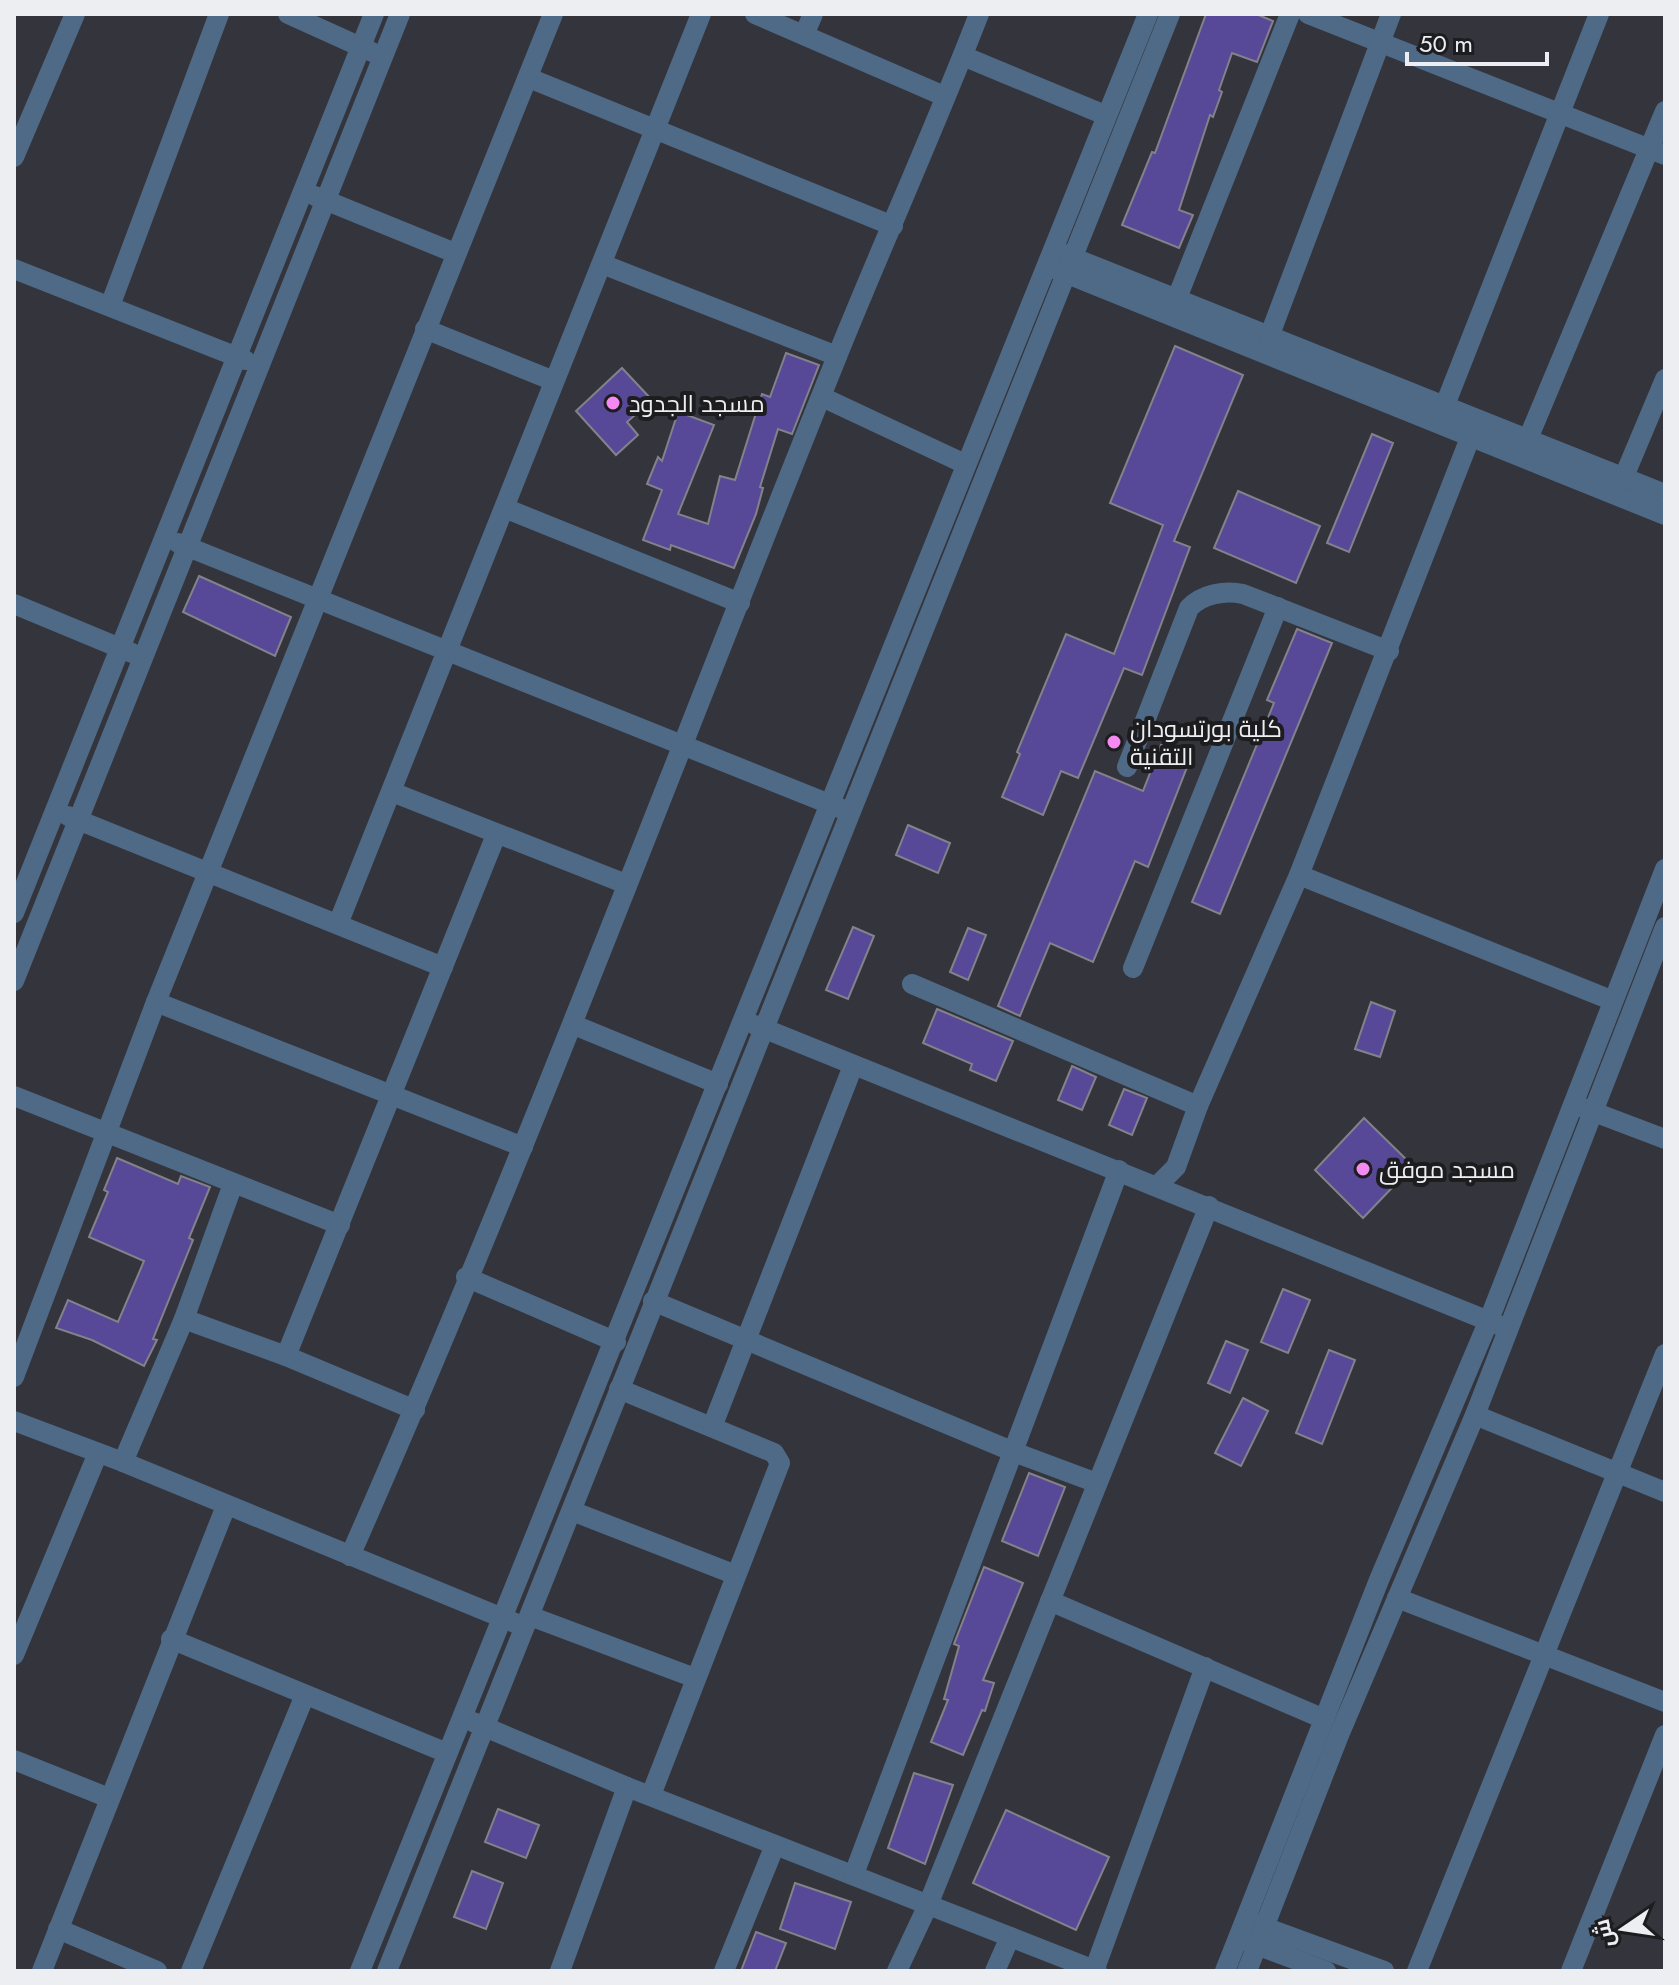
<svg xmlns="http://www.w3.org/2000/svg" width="1679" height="1985" viewBox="0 0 1679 1985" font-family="Jost,Cairo,sans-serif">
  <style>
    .building { fill: #574997; stroke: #83828a; stroke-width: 2 }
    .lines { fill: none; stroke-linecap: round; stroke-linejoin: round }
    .minor { stroke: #4e6a86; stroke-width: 20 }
    .poi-dot { fill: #f489f1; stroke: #1d1d20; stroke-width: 3 }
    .labels { text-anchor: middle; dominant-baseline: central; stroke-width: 8; stroke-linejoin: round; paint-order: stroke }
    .poi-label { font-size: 24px; fill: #edeef2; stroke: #1d1d20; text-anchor: start }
  </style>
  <rect width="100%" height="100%" fill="#34353c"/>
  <!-- building -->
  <g class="building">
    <polygon points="1206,14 1256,14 1273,21 1257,62 1232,53 1219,90 1222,92 1213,117 1210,115 1179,210 1193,215 1179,248 1122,225 1152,152 1155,153"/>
    <polygon points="1175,346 1243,375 1174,541 1190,547 1142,675 1124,668 1078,778 1061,771 1043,815 1002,797 1020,754 1017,752 1066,634 1114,654 1163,525 1110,503"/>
    <polygon points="786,353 819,365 792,434 778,429 760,487 763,488 756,514 734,568 671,545 670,550 643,540 662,490 647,484 658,457 662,461 681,403 684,414 714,425 678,514 708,524 720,476 735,480 762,394 770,397"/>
    <polygon points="622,368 652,400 627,422 638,435 616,455 576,411"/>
    <polygon points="1372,434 1393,443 1349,552 1327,543"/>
    <polygon points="1238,491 1320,526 1296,583 1214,548"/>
    <polygon points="199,576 291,617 275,656 183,612"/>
    <polygon points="1297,629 1332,643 1220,914 1192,902 1274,703 1267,700"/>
    <polygon points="1161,745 1191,757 1148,867 1135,861 1093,962 1050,943 1020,1016 998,1006 1095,771 1143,791"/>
    <polygon points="908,825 950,843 938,873 896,855"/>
    <polygon points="853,927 874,936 848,999 826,990"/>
    <polygon points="968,928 986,935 968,980 950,972"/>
    <polygon points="1371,1002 1395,1011 1380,1057 1355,1049"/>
    <polygon points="937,1009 1013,1041 996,1081 970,1070 972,1064 923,1043"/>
    <polygon points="1072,1066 1096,1077 1082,1110 1058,1100"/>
    <polygon points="1124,1089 1147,1098 1132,1135 1109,1125"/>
    <polygon points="1364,1118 1413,1166 1363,1218 1315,1170"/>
    <polygon points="117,1158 178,1184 181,1176 210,1187 189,1238 193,1240 153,1339 157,1340 144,1366 92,1340 56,1328 68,1300 118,1322 144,1261 89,1237 108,1192 104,1190"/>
    <polygon points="1283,1289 1310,1300 1288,1353 1261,1342"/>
    <polygon points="1226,1341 1248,1350 1230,1393 1208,1383"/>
    <polygon points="1329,1350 1355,1360 1322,1444 1296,1433"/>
    <polygon points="1243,1398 1268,1411 1241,1466 1215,1453"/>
    <polygon points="1029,1473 1065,1487 1038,1556 1002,1541"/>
    <polygon points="984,1567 1023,1583 983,1680 994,1683 985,1711 982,1710 963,1755 931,1742 948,1700 944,1699 959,1646 954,1644"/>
    <polygon points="914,1773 953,1785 925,1864 888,1848"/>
    <polygon points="498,1809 539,1825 526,1858 485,1842"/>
    <polygon points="1006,1810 1109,1857 1076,1930 973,1883"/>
    <polygon points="472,1871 503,1883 486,1929 454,1917"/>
    <polygon points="795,1883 851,1902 835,1949 780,1929"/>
    <polygon points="756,1932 786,1943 775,1971 741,1971"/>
  </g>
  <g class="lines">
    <!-- minor -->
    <g class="minor">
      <polyline points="288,14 372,52"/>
      <polyline points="755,14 944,96"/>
      <polyline points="1308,14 1665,155"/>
      <polyline points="804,35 813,14"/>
      <polyline points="963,56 1105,115"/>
      <polyline points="529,78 893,226"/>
      <polyline points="14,157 75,14"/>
      <polyline points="315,196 455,253"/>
      <polyline points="1059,252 1665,494"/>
      <polyline points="602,264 837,356"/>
      <polyline points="14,269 245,360"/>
      <polyline points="1055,269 1665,515"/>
      <polyline points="1177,298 1290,14"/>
      <polyline points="110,306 219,14"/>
      <polyline points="425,329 554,381"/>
      <polyline points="1269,337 1391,14"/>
      <polyline points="822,397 965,464"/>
      <polyline points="1445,405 1599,14"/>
      <polyline points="1528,439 1665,111"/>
      <polyline points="1623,479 1665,379"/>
      <polyline points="507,509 740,603"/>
      <polyline points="178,543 842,809"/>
      <polyline points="14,604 132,653"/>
      <path d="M 1127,767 L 1189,608 C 1202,594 1225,590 1243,594 L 1389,651"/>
      <polyline points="392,792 626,884"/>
      <polyline points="68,816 443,967"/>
      <polyline points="1299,875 1611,1000"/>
      <polyline points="14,913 374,14"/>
      <polyline points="338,924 701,14"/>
      <polyline points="1133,968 1278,607"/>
      <polyline points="14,981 400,14"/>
      <polyline points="912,984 1198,1106"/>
      <polyline points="156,1002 523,1147"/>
      <polyline points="574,1025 718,1084"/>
      <polyline points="755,1025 1501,1326"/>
      <polyline points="14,1096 340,1225"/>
      <polyline points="1578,1106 1665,1139"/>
      <polyline points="1158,1185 1176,1167 1198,1106 1299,875 1470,438"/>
      <polyline points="466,1277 616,1342"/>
      <polyline points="653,1301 1014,1452 1097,1483"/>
      <polyline points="184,1319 286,1356 415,1410"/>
      <polyline points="286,1356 496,835"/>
      <polyline points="14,1377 156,1002 553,14"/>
      <polyline points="619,1389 774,1453 780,1463 651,1795"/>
      <polyline points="1475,1415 1665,1492"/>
      <polyline points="14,1421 123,1462 515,1623"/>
      <polyline points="712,1427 853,1066"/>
      <polyline points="123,1462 184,1319 233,1184"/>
      <polyline points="572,1511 736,1575"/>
      <path d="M 350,1556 C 525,1160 676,755 838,354 C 884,240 935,128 979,14"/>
      <polyline points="1397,1598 1665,1702"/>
      <polyline points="1050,1601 1324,1719"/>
      <polyline points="530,1616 695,1678"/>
      <polyline points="171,1639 447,1753"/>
      <polyline points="14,1655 98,1453"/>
      <polyline points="473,1722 627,1787 1097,1971"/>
      <polyline points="14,1760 109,1798"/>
      <polyline points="854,1874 1119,1170"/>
      <polyline points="1253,1923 1384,1971"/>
      <polyline points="58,1929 157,1971"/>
      <polyline points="1246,1941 1326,1971"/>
      <polyline points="42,1971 226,1506"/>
      <polyline points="191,1971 305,1695"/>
      <polyline points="360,1971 1148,14"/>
      <polyline points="387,1971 1170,14"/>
      <polyline points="560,1971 627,1787"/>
      <polyline points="724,1971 775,1845"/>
      <polyline points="897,1971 928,1905 1209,1206"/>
      <polyline points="995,1971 1010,1937"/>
      <polyline points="1094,1971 1205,1667"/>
      <polyline points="1225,1971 1379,1580 1489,1320 1665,869"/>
      <polyline points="1247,1971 1339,1735 1475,1415 1665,927"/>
      <polyline points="1417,1971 1665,1354"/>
      <polyline points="1571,1971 1665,1735"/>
    </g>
  </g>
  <!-- markers -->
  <g class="poi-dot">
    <circle cx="613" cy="403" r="8"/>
    <circle cx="1114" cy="742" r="8"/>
    <circle cx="1363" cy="1169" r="8"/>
  </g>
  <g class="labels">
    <!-- poi labels -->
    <g class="poi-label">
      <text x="629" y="403">مسجد الجدود</text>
      <text x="1130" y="728">كلية بورتسودان<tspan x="1130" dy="28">التقنية</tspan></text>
      <text x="1379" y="1169">مسجد موفق</text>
    </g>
  </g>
  <!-- border -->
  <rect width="1679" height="1985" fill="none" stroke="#edeef2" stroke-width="32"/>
  <!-- north arrow -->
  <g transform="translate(1623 1929) rotate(257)" stroke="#1d1d20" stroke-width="6" paint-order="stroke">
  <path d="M0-6L14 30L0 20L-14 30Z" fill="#edeef2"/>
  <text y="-12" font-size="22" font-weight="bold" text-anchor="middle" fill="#edeef2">ش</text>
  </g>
  <!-- scale -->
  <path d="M1407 52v12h140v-12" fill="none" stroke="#edeef2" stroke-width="4"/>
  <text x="1419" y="52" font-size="24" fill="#edeef2" stroke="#1d1d20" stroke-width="6" paint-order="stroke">50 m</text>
</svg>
